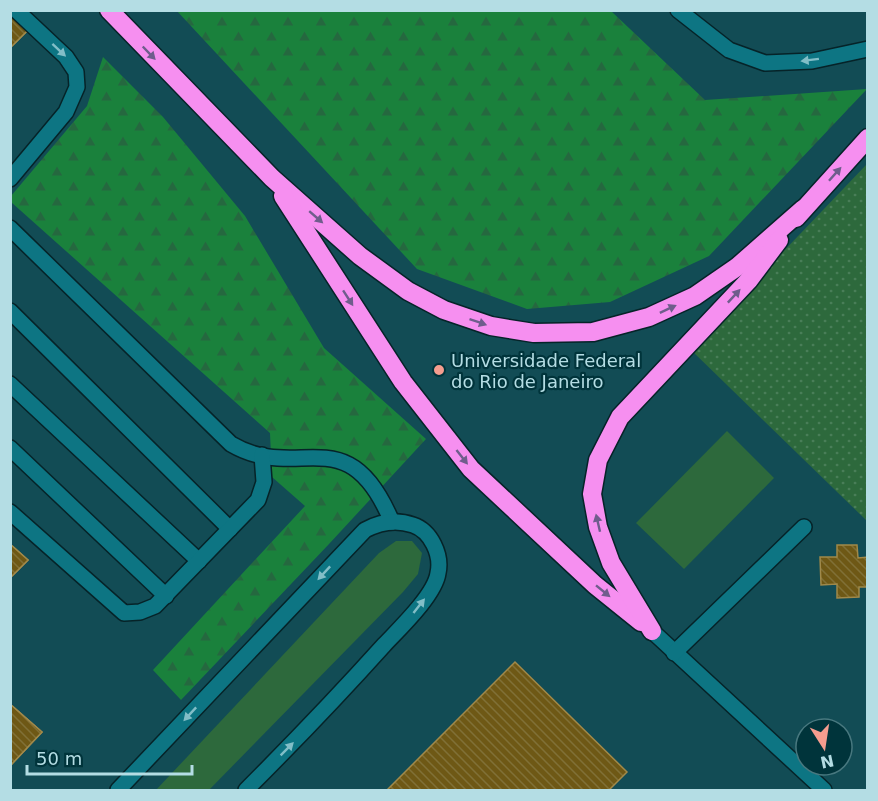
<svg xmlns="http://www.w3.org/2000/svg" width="878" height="801" viewBox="0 0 878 801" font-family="'DejaVu Sans',sans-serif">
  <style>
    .built { fill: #124c55; fill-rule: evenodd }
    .grass { fill: url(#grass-dots) }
    .forest { fill: url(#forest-firs) }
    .green { fill: #2d693c }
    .building { fill: url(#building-back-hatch); stroke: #a0894a; stroke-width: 1.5 }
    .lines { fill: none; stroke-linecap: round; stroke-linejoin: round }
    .minor-casing { stroke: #062328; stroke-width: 18 }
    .highway-casing { stroke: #062328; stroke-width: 21 }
    .minor { stroke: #0d7583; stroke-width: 15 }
    .highway { stroke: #f68ff0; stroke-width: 18 }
    .oneway { fill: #82bec7 }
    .oneway2 { fill: #6f5d8c }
    .poi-dot { fill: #f59d8f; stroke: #00343b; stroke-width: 2 }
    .labels { text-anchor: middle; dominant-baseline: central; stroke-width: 4.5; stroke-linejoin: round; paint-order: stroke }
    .poi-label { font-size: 18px; fill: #b4dde4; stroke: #00343b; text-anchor: start }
  </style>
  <defs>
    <pattern id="grass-dots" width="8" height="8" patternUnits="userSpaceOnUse" patternTransform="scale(1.5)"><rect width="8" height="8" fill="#2d693c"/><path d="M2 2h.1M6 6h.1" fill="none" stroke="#497e58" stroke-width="1.8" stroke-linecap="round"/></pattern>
    <pattern id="forest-firs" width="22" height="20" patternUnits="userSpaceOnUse" patternTransform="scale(1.5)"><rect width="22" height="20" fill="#1a813c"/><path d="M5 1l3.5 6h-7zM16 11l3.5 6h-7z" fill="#25683f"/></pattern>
    <pattern id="building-back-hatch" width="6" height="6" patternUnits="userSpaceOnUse" patternTransform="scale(1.5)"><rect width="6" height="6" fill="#6e5815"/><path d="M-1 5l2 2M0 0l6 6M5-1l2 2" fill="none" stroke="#807037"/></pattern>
  </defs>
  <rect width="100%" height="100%" fill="#0d3f46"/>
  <!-- built -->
  <path class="built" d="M 10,11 L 867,11 L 867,790 L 11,790 ZM 806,729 L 842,729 L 842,765 L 806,765 Z"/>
  <!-- grass -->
  <polygon class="grass" points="867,164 867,521 690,349"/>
  <!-- forest -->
  <g class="forest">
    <polygon points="177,11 611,11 705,100 867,89 709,256 610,302 527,309 417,269"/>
    <polygon points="103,57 163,117 245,216 324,348 426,439 329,544 181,700 153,670 305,506 272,477 270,433 11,202 11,196 87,106"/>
  </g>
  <!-- green -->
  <g class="green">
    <polygon points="727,431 774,478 684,569 636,523"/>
    <polygon points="396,541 412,541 422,553 418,574 403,592 209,790 156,790 379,553"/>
  </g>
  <!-- building -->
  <g class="building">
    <polygon points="10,10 32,26 10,48"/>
    <polygon points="10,10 32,26 10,48"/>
    <polygon points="10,544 28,560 10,578"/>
    <polygon points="10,544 28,560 10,578"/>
    <polygon points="837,545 857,545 858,558 868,557 868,587 859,587 859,597 837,598 837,584 821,585 820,557 837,557"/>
    <polygon points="515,662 627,772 609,790 387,790"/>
    <polygon points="10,704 42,732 10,766"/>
    <polygon points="10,704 42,732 10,766"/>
  </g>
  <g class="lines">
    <defs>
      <g id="minor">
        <polyline points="678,10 729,50 765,63 812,61 868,49"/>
        <polyline points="10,179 66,112 77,87 76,72 66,57 16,10"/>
        <path d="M 10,228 L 231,444 C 299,484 347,415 392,522"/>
        <polyline points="10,311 230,529"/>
        <polyline points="10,384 199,561"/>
        <polyline points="10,448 166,596"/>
        <polyline points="10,512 124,613 140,612 155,606 258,500 264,482 262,455"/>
        <polyline points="652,631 824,790"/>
        <polyline points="674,653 804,527"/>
        <path d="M 118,790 L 365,530 C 380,522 396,519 413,525 C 431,531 442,555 438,573 C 435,595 399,629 384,645 C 339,695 293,743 246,790"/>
      </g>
      <g id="highway">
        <polyline points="109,10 272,178 360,256 408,291 444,310 491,326 534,333 593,332 649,317 695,296 737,267 803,209"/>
        <polyline points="283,196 403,382 471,469 595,585 641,622"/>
        <polyline points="796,218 868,138"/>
        <polyline points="652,631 611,563 598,527 592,494 598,460 620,417 749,280 779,240"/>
      </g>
    </defs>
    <!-- minor casing -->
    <use href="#minor" class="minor-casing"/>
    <!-- highway casing -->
    <use href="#highway" class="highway-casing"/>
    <!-- minor -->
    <use href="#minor" class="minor"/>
    <!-- highway -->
    <use href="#highway" class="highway"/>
  </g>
  <!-- one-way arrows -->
  <defs><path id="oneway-solid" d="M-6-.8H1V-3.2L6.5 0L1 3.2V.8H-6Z" transform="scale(1.5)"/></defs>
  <g class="oneway">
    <use href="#oneway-solid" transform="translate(59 50) rotate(43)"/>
    <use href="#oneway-solid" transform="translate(810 60) rotate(173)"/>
    <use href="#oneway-solid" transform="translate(324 573) rotate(133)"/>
    <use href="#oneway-solid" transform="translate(419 606) rotate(-52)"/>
    <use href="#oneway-solid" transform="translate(190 714) rotate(133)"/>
    <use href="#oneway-solid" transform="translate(287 749) rotate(-45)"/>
  </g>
  <g class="oneway2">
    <use href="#oneway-solid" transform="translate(149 53) rotate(46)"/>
    <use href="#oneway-solid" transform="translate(835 174) rotate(-48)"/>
    <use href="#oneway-solid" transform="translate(316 217) rotate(41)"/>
    <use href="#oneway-solid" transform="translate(734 296) rotate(-47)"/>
    <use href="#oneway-solid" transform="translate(348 298) rotate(57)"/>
    <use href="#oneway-solid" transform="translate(668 309) rotate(-25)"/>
    <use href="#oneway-solid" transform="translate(478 322) rotate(19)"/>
    <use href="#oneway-solid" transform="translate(462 457) rotate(52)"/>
    <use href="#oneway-solid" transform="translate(598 523) rotate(-103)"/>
    <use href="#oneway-solid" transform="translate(603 591) rotate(39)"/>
  </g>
  <!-- markers -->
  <circle class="poi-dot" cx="439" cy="370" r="6"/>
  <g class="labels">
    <!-- poi labels -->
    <g class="poi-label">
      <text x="451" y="360">Universidade Federal<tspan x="451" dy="21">do Rio de Janeiro</tspan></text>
    </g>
  </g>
  <!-- border -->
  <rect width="878" height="801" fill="none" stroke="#b4dde4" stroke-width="24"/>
  <!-- north arrow -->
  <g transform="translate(824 747) rotate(168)"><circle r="28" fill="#00343b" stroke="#48787f" stroke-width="1.5"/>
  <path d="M0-4.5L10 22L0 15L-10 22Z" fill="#f59d8f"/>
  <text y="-9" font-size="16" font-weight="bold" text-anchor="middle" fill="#b4dde4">N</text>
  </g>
  <!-- scale -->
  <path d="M27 765v9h165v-9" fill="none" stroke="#b4dde4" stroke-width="3"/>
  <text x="36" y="765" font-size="18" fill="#b4dde4" stroke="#00343b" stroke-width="4.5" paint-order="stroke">50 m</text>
</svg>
